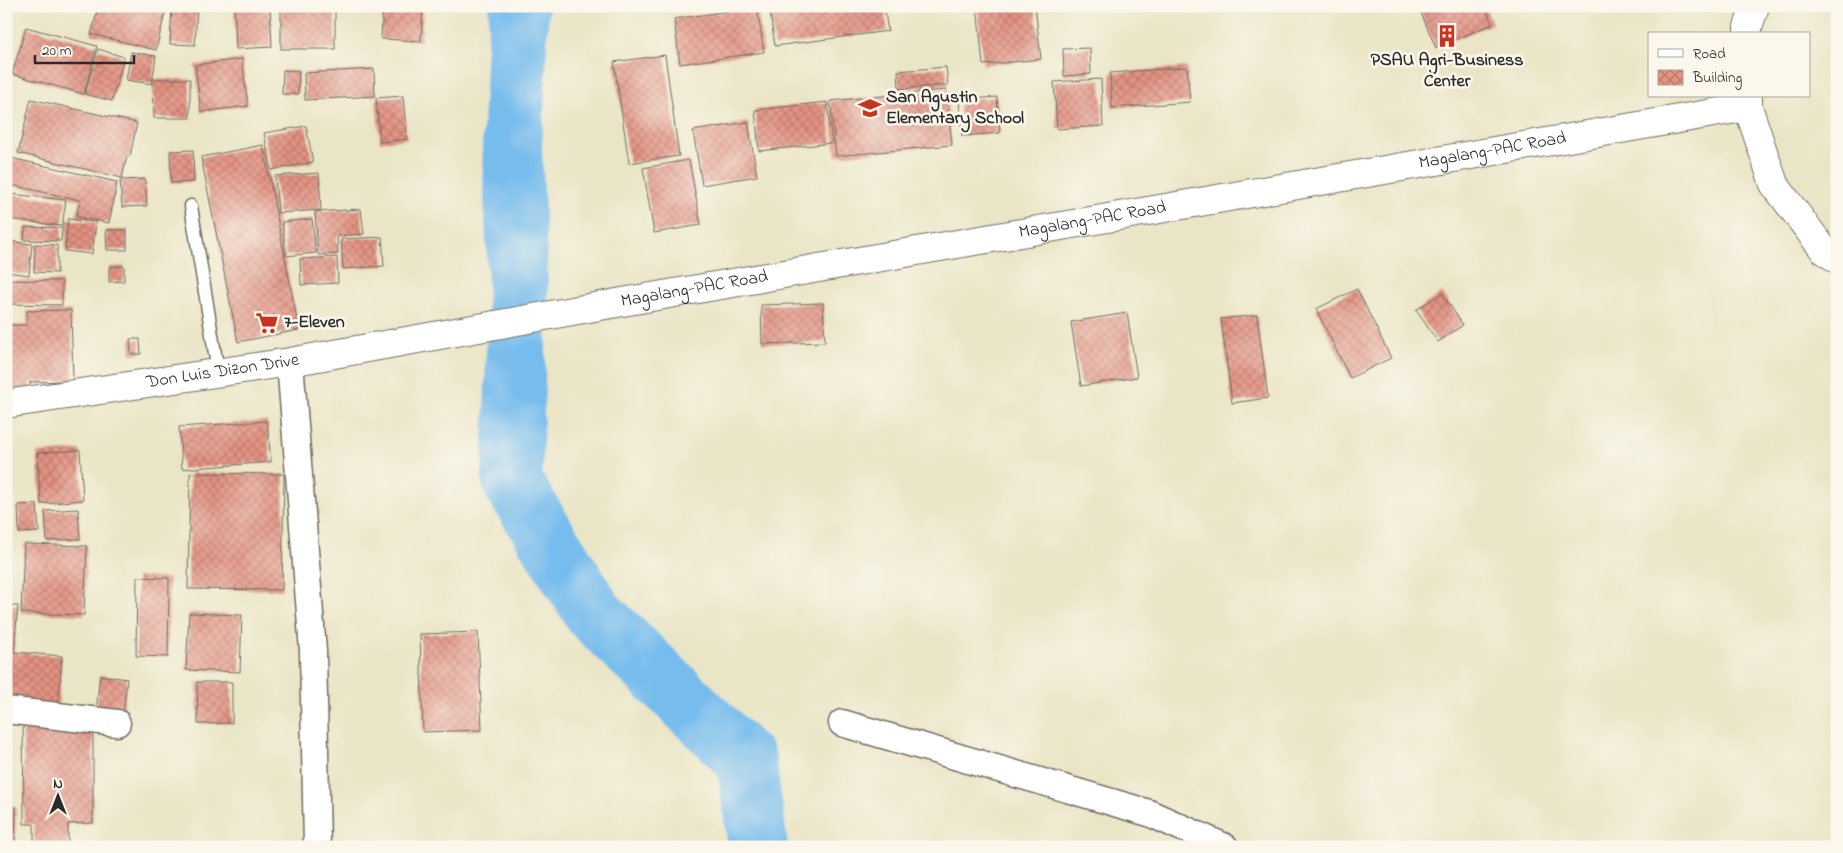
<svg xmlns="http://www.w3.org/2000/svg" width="1843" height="853" viewBox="0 0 1843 853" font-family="'Indie Flower',sans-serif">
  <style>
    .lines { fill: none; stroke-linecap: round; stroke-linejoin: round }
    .river { stroke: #76bced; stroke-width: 60 }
    .building { fill: url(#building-cross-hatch) }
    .lane-casing { stroke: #6e6c61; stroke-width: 15 }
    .street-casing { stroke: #6e6c61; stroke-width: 29 }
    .secondary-casing { stroke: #6e6c61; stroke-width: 30 }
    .lane { stroke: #fff; stroke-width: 12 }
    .street { stroke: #fff; stroke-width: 26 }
    .secondary { stroke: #fff; stroke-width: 28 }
    .labels { text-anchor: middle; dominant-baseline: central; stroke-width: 5; stroke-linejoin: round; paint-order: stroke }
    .poi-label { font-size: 18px; font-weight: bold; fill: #2b2b2b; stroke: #fbf7ec; text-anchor: start }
    .street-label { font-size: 18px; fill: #2b2b2b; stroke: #fbf7ec }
  </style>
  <defs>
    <pattern id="building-cross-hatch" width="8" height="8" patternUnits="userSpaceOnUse" patternTransform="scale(1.25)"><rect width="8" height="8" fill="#e49383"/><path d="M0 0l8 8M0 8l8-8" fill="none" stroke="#b9786b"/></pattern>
  </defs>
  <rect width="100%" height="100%" fill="#fbf7ec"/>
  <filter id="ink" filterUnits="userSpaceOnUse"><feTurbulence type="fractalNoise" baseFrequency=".02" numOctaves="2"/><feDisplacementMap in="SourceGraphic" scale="10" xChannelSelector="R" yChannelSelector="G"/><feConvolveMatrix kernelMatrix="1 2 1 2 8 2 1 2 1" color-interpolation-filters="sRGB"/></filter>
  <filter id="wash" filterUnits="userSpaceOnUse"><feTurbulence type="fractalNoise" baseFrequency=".0096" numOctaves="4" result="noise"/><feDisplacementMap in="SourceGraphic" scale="20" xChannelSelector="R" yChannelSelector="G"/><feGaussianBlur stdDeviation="1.12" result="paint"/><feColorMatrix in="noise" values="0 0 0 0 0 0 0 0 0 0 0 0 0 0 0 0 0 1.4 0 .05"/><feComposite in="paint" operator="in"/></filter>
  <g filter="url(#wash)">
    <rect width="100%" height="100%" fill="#eae5c6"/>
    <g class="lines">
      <!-- river -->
      <polyline class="river" points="519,6 512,148 518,284 512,482 595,615 746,760 758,847"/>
    </g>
    <g id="blocks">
      <!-- building -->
      <g class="building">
        <polygon points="99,6 155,6 166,9 156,50 91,34"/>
        <polygon points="172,6 197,6 195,45 170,44"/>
        <polygon points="234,6 270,6 272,47 236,49"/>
        <rect x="281" y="6" width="54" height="43"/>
        <polygon points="383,6 423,6 421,41 381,39"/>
        <polygon points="769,6 884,6 888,31 775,46"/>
        <polygon points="977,6 1035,6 1041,59 983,65"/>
        <polygon points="1418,6 1485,6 1492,24 1436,48"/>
        <polygon points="757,7 764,52 680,64 674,19"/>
        <polygon points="26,27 97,46 84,94 12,74"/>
        <polygon points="1090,48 1091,74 1064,76 1063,49"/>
        <polygon points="98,49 124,57 112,101 85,94"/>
        <polygon points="131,52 156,56 152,84 126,80"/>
        <polygon points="665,55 679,156 629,163 614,62"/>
        <polygon points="242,59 248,106 201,112 195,65"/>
        <polygon points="946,67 948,85 899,89 898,71"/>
        <polygon points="1187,67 1190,102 1112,108 1110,73"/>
        <polygon points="374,69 375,96 305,100 304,73"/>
        <polygon points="283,70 299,71 298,94 282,94"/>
        <polygon points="153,79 190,79 190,118 154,118"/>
        <polygon points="1101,79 1103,126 1057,129 1054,82"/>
        <polygon points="946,90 952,145 836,156 830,101"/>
        <polygon points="403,96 407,139 380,142 376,98"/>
        <polygon points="997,97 1000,133 962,136 959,100"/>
        <polygon points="31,99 137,123 130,156 127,156 122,178 18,153"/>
        <polygon points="827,102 832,143 759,151 755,110"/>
        <polygon points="748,122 757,176 702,185 693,131"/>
        <polygon points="306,126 313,162 271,170 264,133"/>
        <polygon points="263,145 299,330 238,342 201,157"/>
        <polygon points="193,150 194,182 171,183 170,151"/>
        <polygon points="6,157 117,182 109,223 76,217 80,200 6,184"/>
        <polygon points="689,160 701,225 654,233 643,168"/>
        <polygon points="319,173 321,210 278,213 275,176"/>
        <polygon points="145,179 147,206 122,207 120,180"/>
        <polygon points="11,194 66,200 62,226 8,219"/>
        <polygon points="361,209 364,234 337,236 338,254 318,255 315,212"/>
        <polygon points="68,219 96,222 92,254 65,251"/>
        <polygon points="312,219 316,253 286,256 282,222"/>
        <polygon points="25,227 62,228 61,241 24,240"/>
        <polygon points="106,230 127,230 127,250 107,250"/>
        <polygon points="382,237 384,266 343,269 341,239"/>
        <polygon points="6,241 32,244 29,275 6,272"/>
        <polygon points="35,244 57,245 57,273 34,272"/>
        <polygon points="337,257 338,283 301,285 300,259"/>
        <polygon points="124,266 124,281 109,282 109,267"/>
        <polygon points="6,280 62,281 62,305 6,304"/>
        <polygon points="1357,289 1391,358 1350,378 1316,309"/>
        <polygon points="1442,293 1463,325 1438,342 1416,310"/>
        <polygon points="823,303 825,342 762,344 761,305"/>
        <polygon points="71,310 73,381 30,382 30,394 6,395 6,325 27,325 27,311"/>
        <polygon points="1127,313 1137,377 1081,386 1071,322"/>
        <polygon points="1257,315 1268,398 1232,403 1221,319"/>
        <polygon points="130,339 140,339 141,354 131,354"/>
        <polygon points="267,421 271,462 182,469 179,427"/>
        <polygon points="80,450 83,500 41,504 37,453"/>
        <polygon points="190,473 284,474 282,590 188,589"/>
        <polygon points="37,504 39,532 19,533 18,505"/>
        <polygon points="78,509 80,539 47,541 45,511"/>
        <polygon points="24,544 87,546 84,615 21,613"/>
        <polygon points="137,577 169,578 168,657 136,656"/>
        <polygon points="6,605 18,606 14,652 62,656 58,709 6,704"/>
        <polygon points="189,613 242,615 240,672 186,670"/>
        <polygon points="478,632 482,730 423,732 420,634"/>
        <polygon points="100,675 127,679 123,715 96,711"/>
        <polygon points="197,682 232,682 232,723 198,724"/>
        <polygon points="23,721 93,721 93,823 68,824 68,847 34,847 34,824 24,824"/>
        <polygon points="6,753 10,753 8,798 6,798"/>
        <polygon points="6,807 16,807 15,847 6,847"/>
      </g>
    </g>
  </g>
  <g filter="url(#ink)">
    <use href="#blocks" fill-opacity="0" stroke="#6e6c61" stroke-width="1"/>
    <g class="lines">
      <defs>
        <polyline id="lane" points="191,206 218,372"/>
        <g id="street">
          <polyline points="290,362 313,651 317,847"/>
          <polyline points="6,710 117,723"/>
          <polyline points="842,723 1149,813 1225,847"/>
        </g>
        <g id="secondary">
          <polyline points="1748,34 1748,27 1755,6"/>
          <polyline points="1748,96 1748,107 1774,184 1824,250 1837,259"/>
          <path id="s1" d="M 6,404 L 290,362 L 611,304 L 1748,107"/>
        </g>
      </defs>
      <!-- lane casing -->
      <use href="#lane" class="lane-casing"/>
      <!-- street casing -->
      <use href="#street" class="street-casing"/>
      <!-- secondary casing -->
      <use href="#secondary" class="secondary-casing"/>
      <!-- lane -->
      <use href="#lane" class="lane"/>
      <!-- street -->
      <use href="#street" class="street"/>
      <!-- secondary -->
      <use href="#secondary" class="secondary"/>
    </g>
  </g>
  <!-- icons -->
  <defs>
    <symbol id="building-bare" viewBox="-9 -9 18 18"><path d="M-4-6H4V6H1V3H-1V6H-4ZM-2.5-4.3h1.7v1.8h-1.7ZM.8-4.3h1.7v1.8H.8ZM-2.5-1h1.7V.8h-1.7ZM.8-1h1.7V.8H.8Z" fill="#c8321e" stroke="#fbf7ec" stroke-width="2.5" paint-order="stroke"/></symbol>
    <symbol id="school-bare" viewBox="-9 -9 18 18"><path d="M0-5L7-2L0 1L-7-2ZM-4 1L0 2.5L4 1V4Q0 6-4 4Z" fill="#c8321e" stroke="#fbf7ec" stroke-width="2.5" paint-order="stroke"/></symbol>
    <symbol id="supermarket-bare" viewBox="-9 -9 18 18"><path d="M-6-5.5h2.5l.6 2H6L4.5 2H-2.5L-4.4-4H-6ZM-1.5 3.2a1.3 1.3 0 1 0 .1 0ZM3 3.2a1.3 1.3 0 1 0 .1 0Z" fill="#c8321e" stroke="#fbf7ec" stroke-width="2.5" paint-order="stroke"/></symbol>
  </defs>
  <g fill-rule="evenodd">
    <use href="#building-bare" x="1431" y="20" width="32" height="32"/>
    <use href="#school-bare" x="854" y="92" width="32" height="32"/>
    <use href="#supermarket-bare" x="251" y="307" width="32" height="32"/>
  </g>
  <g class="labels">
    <!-- poi labels -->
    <g class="poi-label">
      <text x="1447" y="61" text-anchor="middle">PSAU Agri-Business<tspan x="1447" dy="21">Center</tspan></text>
      <text x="886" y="98">San Agustin<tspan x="886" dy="21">Elementary School</tspan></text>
      <text x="284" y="323">7-Eleven</text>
    </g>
    <!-- street labels -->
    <g class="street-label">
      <text stroke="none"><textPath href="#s1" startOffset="1508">Magalang-PAC Road</textPath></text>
      <text stroke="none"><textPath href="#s1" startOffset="1102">Magalang-PAC Road</textPath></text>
      <text stroke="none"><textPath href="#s1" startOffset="698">Magalang-PAC Road</textPath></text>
      <text stroke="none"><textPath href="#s1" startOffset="219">Don Luis Dizon Drive</textPath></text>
    </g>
  </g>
  <!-- margin -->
  <rect width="1843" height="853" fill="none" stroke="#fbf7ec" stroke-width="25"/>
  <!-- legend -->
  <rect x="1648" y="32" width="162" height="65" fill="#fbf7ec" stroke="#a8a59f"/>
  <rect x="1658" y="49" width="25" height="8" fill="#ffffff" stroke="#a8a59f"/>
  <text x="1693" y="58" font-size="15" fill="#2b2b2b">Road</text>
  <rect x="1658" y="70" width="25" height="15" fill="url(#building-cross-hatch)" stroke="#a8a59f"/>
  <text x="1693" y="82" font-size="15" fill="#2b2b2b">Building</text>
  <!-- north arrow -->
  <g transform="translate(58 796)" stroke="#fbf7ec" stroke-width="4" paint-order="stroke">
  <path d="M0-4L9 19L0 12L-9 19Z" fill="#2b2b2b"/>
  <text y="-8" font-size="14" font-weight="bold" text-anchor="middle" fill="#2b2b2b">N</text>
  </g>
  <!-- scale -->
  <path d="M35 55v8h99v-8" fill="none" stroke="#2b2b2b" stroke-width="2.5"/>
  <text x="42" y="55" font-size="15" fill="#2b2b2b" stroke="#fbf7ec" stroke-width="4" paint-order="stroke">20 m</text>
</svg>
